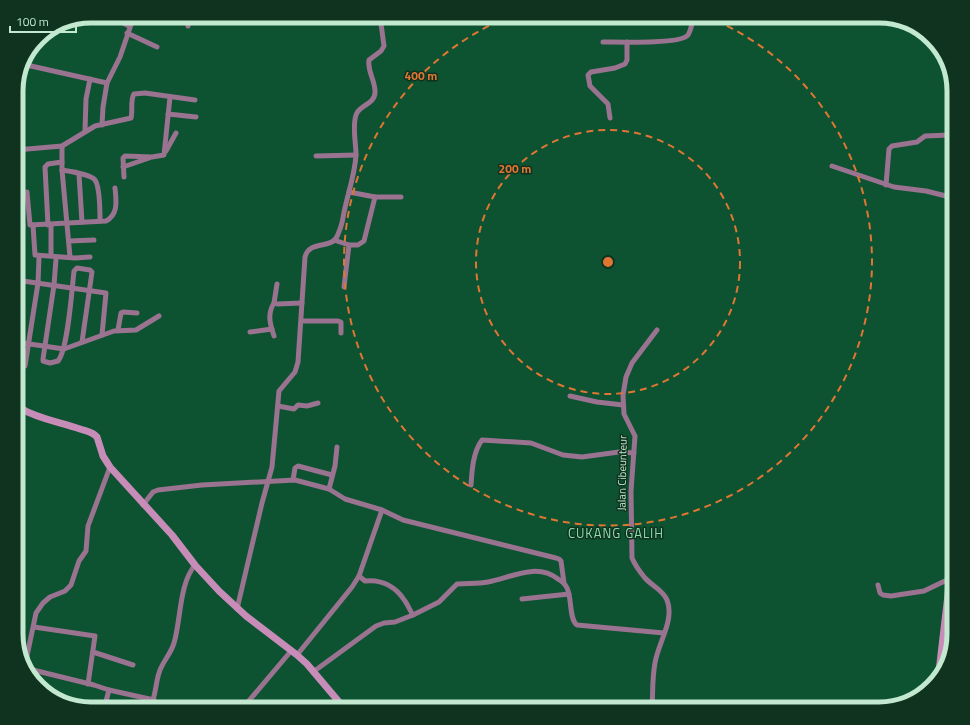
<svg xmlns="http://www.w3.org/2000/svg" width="970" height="725" viewBox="0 0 970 725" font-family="'Titillium Web',sans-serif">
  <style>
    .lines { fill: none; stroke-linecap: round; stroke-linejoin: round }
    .street { stroke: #99738f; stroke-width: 5 }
    .secondary { stroke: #c78cb8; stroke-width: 7 }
    .ring { fill: none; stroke: #e07633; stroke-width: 2; stroke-dasharray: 7 5 }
    .labels { text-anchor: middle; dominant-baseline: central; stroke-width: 3; stroke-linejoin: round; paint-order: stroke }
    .street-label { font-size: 11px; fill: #c2e9cf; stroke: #103320 }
    .quarter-label { font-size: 13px; letter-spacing: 1px; fill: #8cdfad; stroke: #103320 }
    .rim { fill: none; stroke: #c2e9cf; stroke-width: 5 }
    .centre { fill: #e07633; stroke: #103320; stroke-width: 2 }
    .ring-label { font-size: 12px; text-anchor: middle; font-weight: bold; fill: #e07633; stroke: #103320; stroke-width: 3; stroke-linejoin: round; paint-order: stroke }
  </style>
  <rect width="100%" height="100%" fill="#0d5231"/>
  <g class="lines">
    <!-- street -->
    <g class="street">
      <polyline points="113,16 116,19 129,26"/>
      <polyline points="188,26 191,16"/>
      <polyline points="127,33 157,47"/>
      <path d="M 603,42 C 618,42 678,44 687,36 C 691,33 692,21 694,16"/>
      <polyline points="22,64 107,83"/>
      <polyline points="168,114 196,117"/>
      <polyline points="610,118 608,104 590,86 588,75 591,72 615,68 625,64 627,60 627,42"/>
      <polyline points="102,125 103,107 107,83 120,57 134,16"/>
      <polyline points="85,131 86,99 90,79"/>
      <polyline points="62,146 62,170 70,257"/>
      <path d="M 16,150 L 62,146 L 95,126 L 131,118 C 133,111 130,100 134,94 L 145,93 L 195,100"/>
      <polyline points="166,151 176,133"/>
      <polyline points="316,156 356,155"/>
      <polyline points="832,166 894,187 926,191 954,198"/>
      <polyline points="123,167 149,158"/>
      <path d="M 62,170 C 69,171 92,175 95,180 C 100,187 100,212 100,221"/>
      <polyline points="79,174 82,222"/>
      <polyline points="124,177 123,158 125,156 152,157 164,155 170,97"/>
      <polyline points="886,185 889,149 892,146 917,142 925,136 950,135"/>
      <path d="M 27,192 L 30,225 L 106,221 C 119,214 116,200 115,188"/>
      <polyline points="349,192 375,197 401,197"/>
      <polyline points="33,225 35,255 75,258 90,257"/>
      <polyline points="48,225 45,167 48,164 62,162"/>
      <polyline points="51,225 51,255"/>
      <polyline points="334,240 349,245 344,287"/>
      <polyline points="69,241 94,240"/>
      <polyline points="349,245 358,245 364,241 375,197"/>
      <path d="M 56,259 L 54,285 L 43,359 L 43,361 L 50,363 L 58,361 C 68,350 72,288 74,271 L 77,268 L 90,270 L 92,272 L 82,342"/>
      <polyline points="16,280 106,293 102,335"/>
      <polyline points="277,284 274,303 277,304 302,303"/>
      <polyline points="16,301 23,225 16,225"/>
      <path d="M 274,303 C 267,314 270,324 274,336"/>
      <polyline points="302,321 338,321 341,322 341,333"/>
      <polyline points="118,330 121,313 123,312 137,313"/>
      <polyline points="250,332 272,329"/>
      <polyline points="16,342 64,349 114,331 136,330 159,316"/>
      <polyline points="25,366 38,283 39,258"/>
      <polyline points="570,396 597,402 623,405"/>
      <polyline points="278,406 294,409 298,405 307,406 318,403"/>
      <polyline points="16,415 20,408"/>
      <polyline points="293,480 295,468 298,466 332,475"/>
      <path d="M 471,485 C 472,470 473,452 482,440 L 531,443 L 563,455 L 582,457 L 619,452 L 634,453"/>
      <polyline points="143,505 153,492 158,490 202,485 295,480 329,489 335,466 337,447"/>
      <polyline points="382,510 403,520 556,558 559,559 561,561 564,583"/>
      <polyline points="878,585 880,593 883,595 891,596 924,591 949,579"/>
      <polyline points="522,599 569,594"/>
      <path d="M 237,609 L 262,503 L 272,467 L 279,391 L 295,372 L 298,362 L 305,257 C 309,242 325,248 335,240 C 337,237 339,232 340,229 C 343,222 343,215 345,208 C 349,190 355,173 356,155 C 356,142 352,127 356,115 C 359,105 374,105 375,93 C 376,82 367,71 369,60 L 381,51 L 384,46 L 380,16"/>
      <path d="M 413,615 L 439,602 L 457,584 C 467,583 478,584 488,582 C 511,578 536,562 558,579 C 562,581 565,584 567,588 C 572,597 569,620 577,625 L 664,633"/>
      <polyline points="34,627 95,636 88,684"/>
      <polyline points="93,652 133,665"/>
      <polyline points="297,655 352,587 359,576"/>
      <polyline points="25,668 94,685 109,690 154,700"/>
      <polyline points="27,668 27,656 36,613 43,603 50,597 65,591 71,585 79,561 86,551 88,526 110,467"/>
      <path d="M 313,672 L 376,626 L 384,623 L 395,622 L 413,615 C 410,611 408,605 405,601 C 396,587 382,579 365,581 L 359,576 L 382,510 L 345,499 L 329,489"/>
      <polyline points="104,709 109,690"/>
      <path d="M 149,709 C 156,698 155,685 159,673 C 162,662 171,654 174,643 C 181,620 179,584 195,565"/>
      <polyline points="242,709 291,651"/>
      <path d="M 652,709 C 653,694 652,678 655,663 C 658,643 675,620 667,600 C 663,590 652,586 645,578 C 640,572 635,565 632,558 L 631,491 L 635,436 L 624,414 L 623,395 L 626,377 L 632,363 L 657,330"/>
    </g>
    <!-- secondary -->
    <g class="secondary">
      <polyline points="949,69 950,135 954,180"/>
      <path d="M 16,388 L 19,395 L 20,408 C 38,419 60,422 80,429 C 86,431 93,432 97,437 L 103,456 L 110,467 L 172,535 L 195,565 L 219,591 L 246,616 L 297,655 L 307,664 L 345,709"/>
      <polyline points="938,680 948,595 954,514"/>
    </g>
  </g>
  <!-- distance rings -->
  <g class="ring">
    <circle cx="608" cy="262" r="132"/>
    <path d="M705 16A264 264 0 1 1 511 16"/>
  </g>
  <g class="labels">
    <!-- street labels -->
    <g class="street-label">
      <text transform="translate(622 473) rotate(-89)">Jalan Cibeunteur</text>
    </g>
    <!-- quarter labels -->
    <g class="quarter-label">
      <text x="616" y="533">CUKANG GALIH</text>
    </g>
  </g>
  <!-- crop -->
  <path d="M0 0H970V725H0ZM91 23H879A68 68 0 0 1 947 91V634A68 68 0 0 1 879 702H91A68 68 0 0 1 23 634V91A68 68 0 0 1 91 23Z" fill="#103320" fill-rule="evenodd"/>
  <path class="rim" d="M91 23H879A68 68 0 0 1 947 91V634A68 68 0 0 1 879 702H91A68 68 0 0 1 23 634V91A68 68 0 0 1 91 23Z"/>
  <circle cx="608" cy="262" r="6" class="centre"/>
  <g class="ring-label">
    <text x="421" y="80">400 m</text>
    <text x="515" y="173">200 m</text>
  </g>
  <!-- scale -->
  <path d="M10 26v6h66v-6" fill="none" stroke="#c2e9cf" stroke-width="2"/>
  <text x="16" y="26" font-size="12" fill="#c2e9cf" stroke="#103320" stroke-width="3" paint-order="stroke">100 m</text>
</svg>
